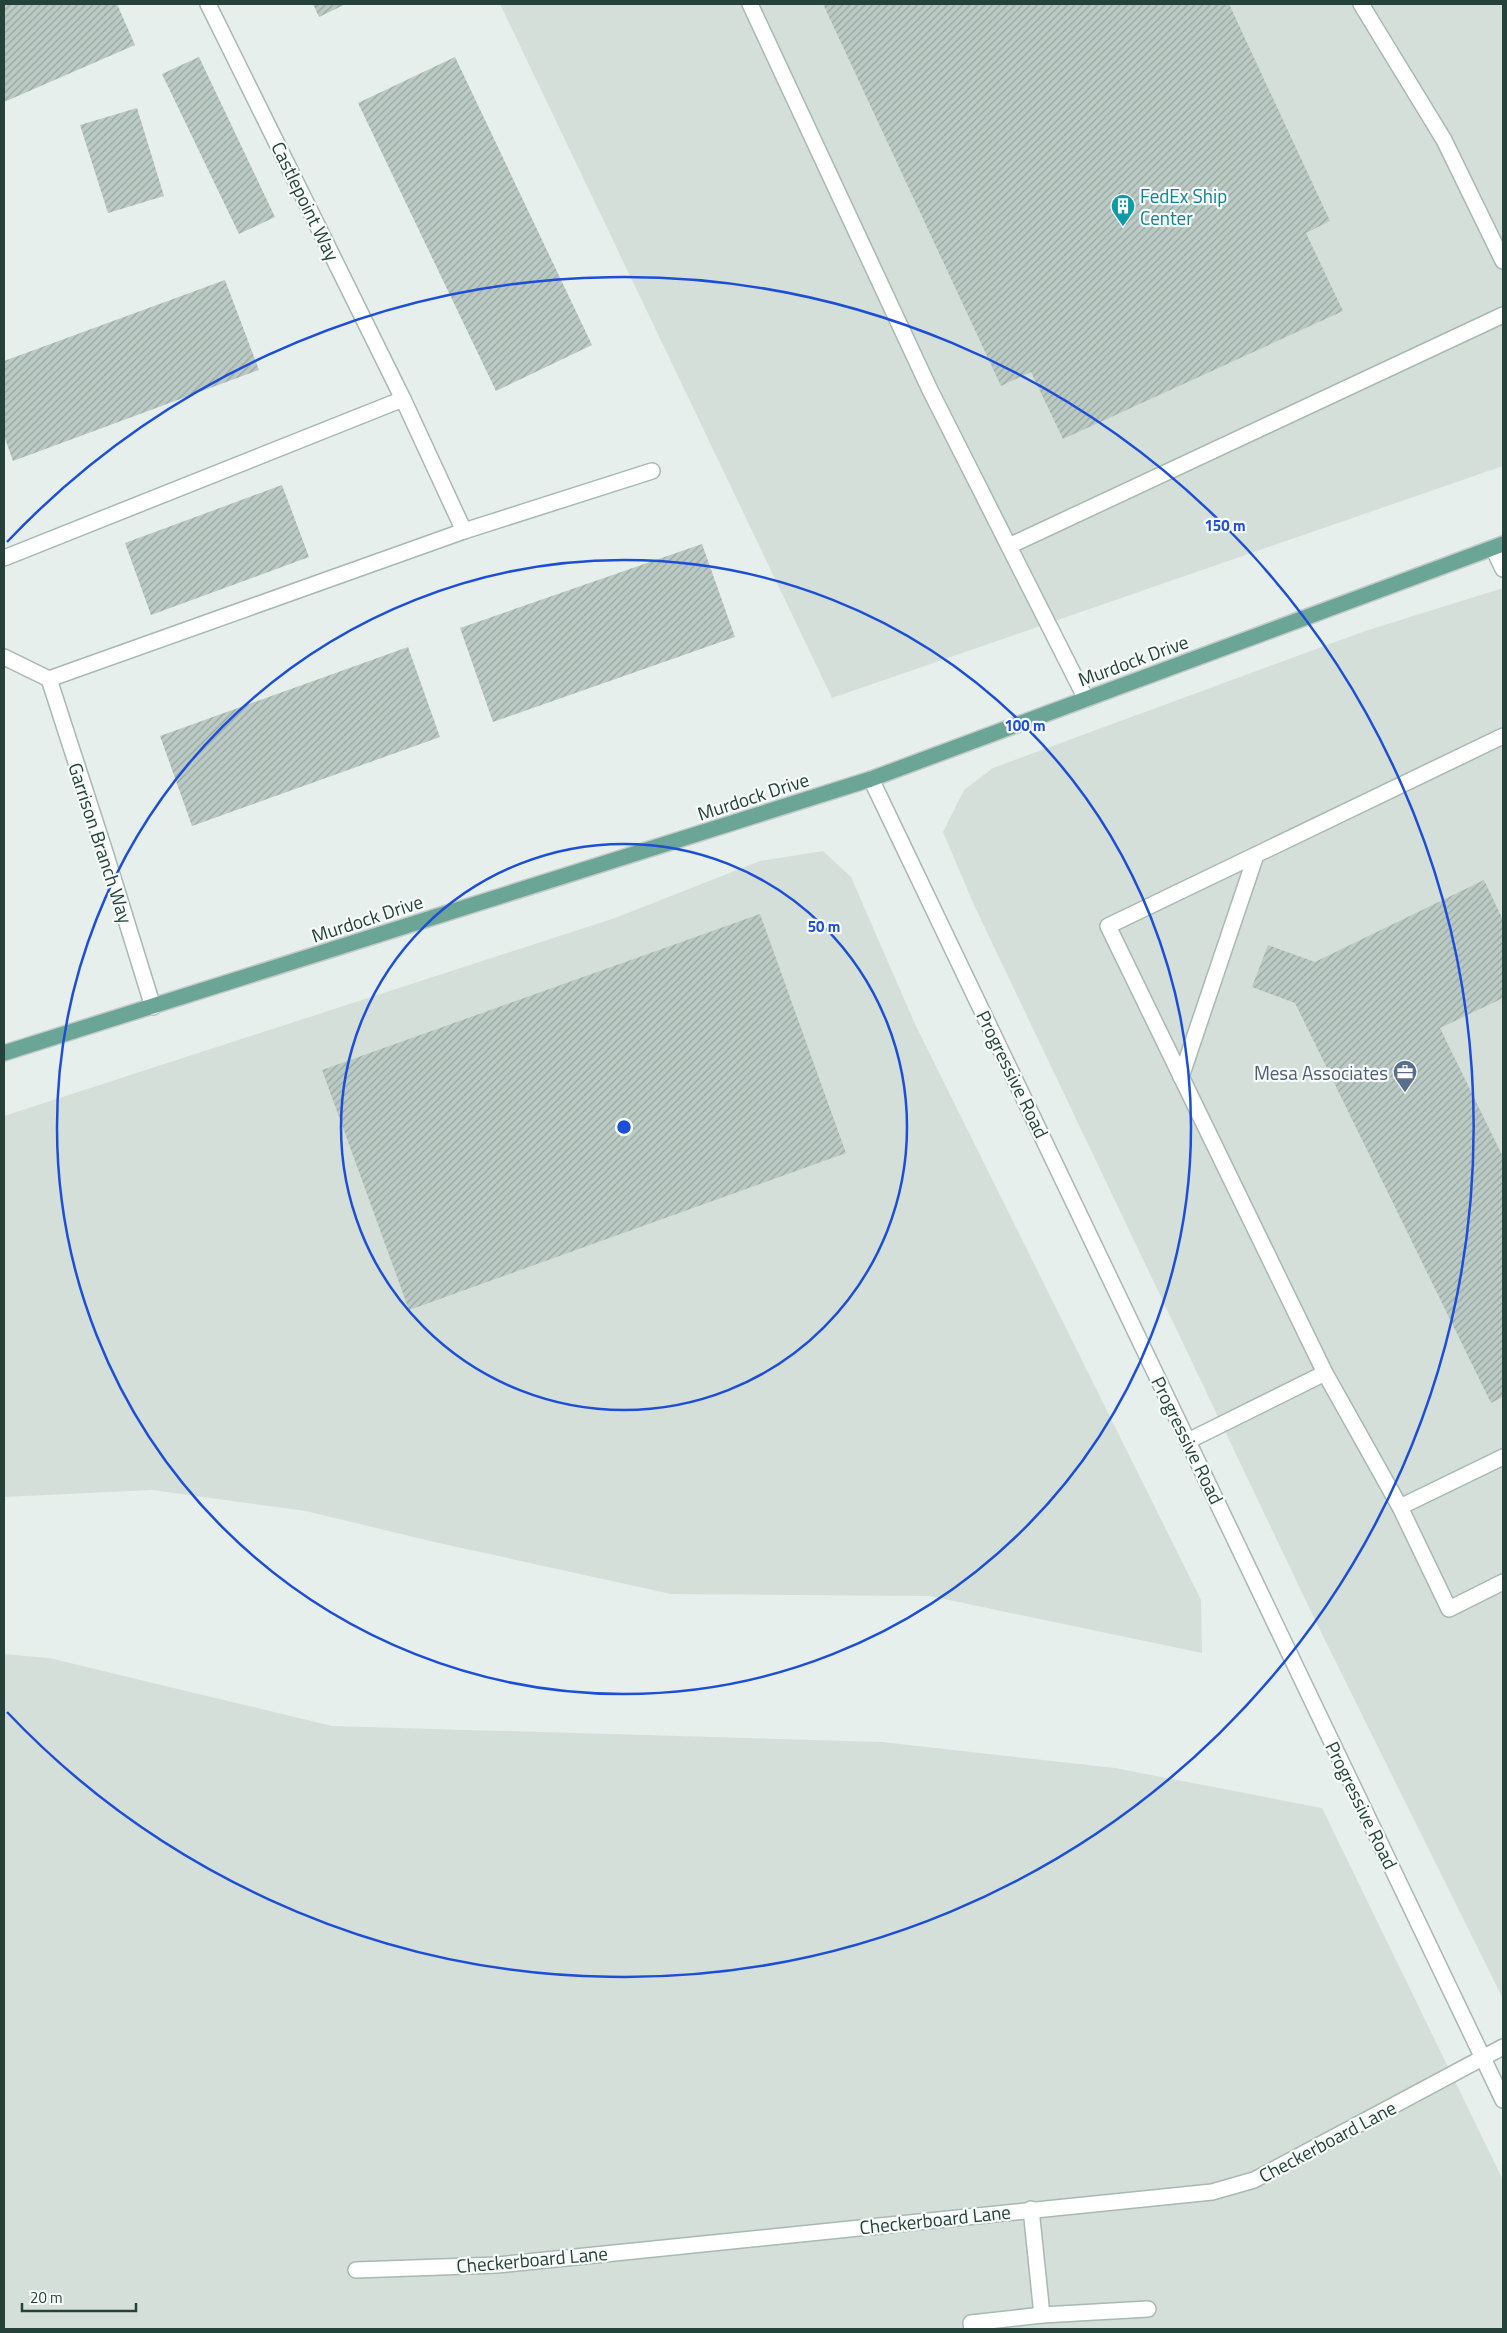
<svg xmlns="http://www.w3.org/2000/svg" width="1507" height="2333" viewBox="0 0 1507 2333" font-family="'Titillium Web',sans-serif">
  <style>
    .built { fill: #d4dfda }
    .building { fill: url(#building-hatch) }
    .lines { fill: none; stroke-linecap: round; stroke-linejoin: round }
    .minor-casing { stroke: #a8b8b2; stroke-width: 18 }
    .major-casing { stroke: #c2cac8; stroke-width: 18 }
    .minor { stroke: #fff; stroke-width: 15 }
    .major { stroke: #6aa596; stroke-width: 15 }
    .ring { fill: none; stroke: #1d4ed8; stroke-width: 2.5 }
    .labels { text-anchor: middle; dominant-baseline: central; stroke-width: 4.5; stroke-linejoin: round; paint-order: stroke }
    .culture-label { font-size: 19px; fill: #0d838f; stroke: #f7fbf9; text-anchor: start }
    .street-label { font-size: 19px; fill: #24423a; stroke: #f7fbf9 }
    .service-label { font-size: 19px; fill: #4e5e75; stroke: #f7fbf9; text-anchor: end }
    .centre { fill: #1d4ed8; stroke: #f7fbf9; stroke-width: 2.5 }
    .ring-label { font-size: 15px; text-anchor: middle; font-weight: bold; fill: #1d4ed8; stroke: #f7fbf9; stroke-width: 4.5; stroke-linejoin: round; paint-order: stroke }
  </style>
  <defs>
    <pattern id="building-hatch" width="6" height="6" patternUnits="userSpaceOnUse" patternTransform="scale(1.25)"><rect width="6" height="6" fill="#bbcac4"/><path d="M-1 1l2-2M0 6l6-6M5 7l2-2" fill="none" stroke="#98a6a0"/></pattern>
  </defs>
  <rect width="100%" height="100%" fill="#e6efeb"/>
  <!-- built -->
  <g class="built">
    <polygon points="500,4 1503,4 1503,466 832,698"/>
    <polygon points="1503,588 1503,1999 1316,1622 974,905 943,832 964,790 993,768 1365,631"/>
    <polygon points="823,851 851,877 915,1024 1201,1600 1202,1653 930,1596 671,1594 430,1541 306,1511 152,1490 4,1497 4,1116 615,918 760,861"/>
    <polygon points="4,1654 49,1658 332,1726 882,1742 1115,1768 1322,1808 1503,2180 1503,2329 4,2329"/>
  </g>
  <!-- building -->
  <g class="building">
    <polygon points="4,4 117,4 135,45 4,102"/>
    <polygon points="313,4 346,4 319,17"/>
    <polygon points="823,4 1229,4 1330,221 1306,233 1343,311 1063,439 1031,372 1001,386"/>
    <polygon points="199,57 275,217 239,234 162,74"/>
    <polygon points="455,57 592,345 496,391 358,103"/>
    <polygon points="137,108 164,196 108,213 80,125"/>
    <polygon points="225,280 259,370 13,461 4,436 4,361"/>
    <polygon points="282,485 309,557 151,615 125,543"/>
    <polygon points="702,544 735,637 493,722 460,628"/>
    <polygon points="408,647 440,737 192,826 160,736"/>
    <polygon points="1484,880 1503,920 1503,998 1440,1028 1503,1157 1503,1397 1491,1403 1295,1003 1252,987 1268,945 1315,962"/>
    <polygon points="760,914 846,1153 409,1310 322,1070"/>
  </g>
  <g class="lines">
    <defs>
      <g id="minor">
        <polyline points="750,4 930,390 1086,699"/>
        <polyline points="1361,4 1444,140 1503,261"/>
        <polyline points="464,531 652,471"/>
        <polyline points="1009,546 1503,315"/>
        <polyline points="1493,548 1503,569"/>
        <polyline points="4,558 403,399"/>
        <polyline points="4,657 49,679"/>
        <polyline points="49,679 464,531 403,399 208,4"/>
        <polyline points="49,679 105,852 153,1007"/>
        <polyline points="1503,736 1108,926 1325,1373 1400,1507 1503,1457"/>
        <polyline points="871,779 1503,2100"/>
        <polyline points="1181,1077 1256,855"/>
        <polyline points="1188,1441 1325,1373"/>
        <polyline points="1400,1507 1449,1609 1503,1582"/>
        <polyline points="1031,2209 1042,2315 1148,2309"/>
        <polyline points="356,2270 497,2265 1212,2192 1254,2180 1503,2047"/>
        <polyline points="972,2329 971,2323 1042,2315"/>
      </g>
      <polyline id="major" points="4,1053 871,779 1503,544"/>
    </defs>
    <!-- minor casing -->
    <use href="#minor" class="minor-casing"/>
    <!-- major casing -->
    <use href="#major" class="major-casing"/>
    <!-- minor -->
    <use href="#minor" class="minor"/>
    <!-- major -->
    <use href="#major" class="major"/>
  </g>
  <!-- distance rings -->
  <g class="ring">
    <circle cx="624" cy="1127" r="283"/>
    <circle cx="624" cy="1127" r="567"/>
    <path d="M7 542A850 850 0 1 1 7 1712"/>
  </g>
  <!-- icons -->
  <defs>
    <symbol id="building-pin" viewBox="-11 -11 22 30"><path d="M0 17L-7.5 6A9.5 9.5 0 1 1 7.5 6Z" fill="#0f9aa8" stroke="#f7fbf9"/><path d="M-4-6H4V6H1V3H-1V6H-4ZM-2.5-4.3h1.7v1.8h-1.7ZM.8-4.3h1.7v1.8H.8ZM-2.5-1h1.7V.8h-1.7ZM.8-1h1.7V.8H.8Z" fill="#fff"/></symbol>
    <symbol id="office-pin" viewBox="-11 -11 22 30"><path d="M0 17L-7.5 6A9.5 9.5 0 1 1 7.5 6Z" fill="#5c6f8a" stroke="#f7fbf9"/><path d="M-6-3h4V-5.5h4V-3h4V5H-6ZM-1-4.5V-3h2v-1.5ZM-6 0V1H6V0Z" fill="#fff"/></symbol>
  </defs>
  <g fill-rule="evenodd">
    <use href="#building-pin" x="1109" y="192" width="28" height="38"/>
    <use href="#office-pin" x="1391" y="1058" width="28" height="38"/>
  </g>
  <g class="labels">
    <!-- culture labels -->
    <g class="culture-label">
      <text x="1140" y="195">FedEx Ship<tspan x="1140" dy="22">Center</tspan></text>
    </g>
    <!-- street labels -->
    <g class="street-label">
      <text transform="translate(306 201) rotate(64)">Castlepoint Way</text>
      <text transform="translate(1133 660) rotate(-20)">Murdock Drive</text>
      <text transform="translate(753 796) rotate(-18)">Murdock Drive</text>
      <text transform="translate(101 843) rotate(72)">Garrison Branch Way</text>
      <text transform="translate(367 918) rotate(-18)">Murdock Drive</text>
      <text transform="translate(1013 1074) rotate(64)">Progressive Road</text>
      <text transform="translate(1188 1440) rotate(64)">Progressive Road</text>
      <text transform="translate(1362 1805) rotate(64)">Progressive Road</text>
      <text transform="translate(1327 2141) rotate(-28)">Checkerboard Lane</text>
      <text transform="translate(935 2219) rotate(-6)">Checkerboard Lane</text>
      <text transform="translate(532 2259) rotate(-5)">Checkerboard Lane</text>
    </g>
    <!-- service labels -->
    <g class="service-label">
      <text x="1388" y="1072">Mesa Associates</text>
    </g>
  </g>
  <circle cx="624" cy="1127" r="8" class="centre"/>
  <g class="ring-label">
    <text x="1225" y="531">150 m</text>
    <text x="1025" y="731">100 m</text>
    <text x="824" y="932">50 m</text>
  </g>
  <!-- border -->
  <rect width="1507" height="2333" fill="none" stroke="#24423a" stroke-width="10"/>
  <!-- scale -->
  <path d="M22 2303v8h114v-8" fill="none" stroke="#24423a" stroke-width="2.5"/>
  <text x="30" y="2303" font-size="15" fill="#24423a" stroke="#f7fbf9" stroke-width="4" paint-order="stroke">20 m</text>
</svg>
